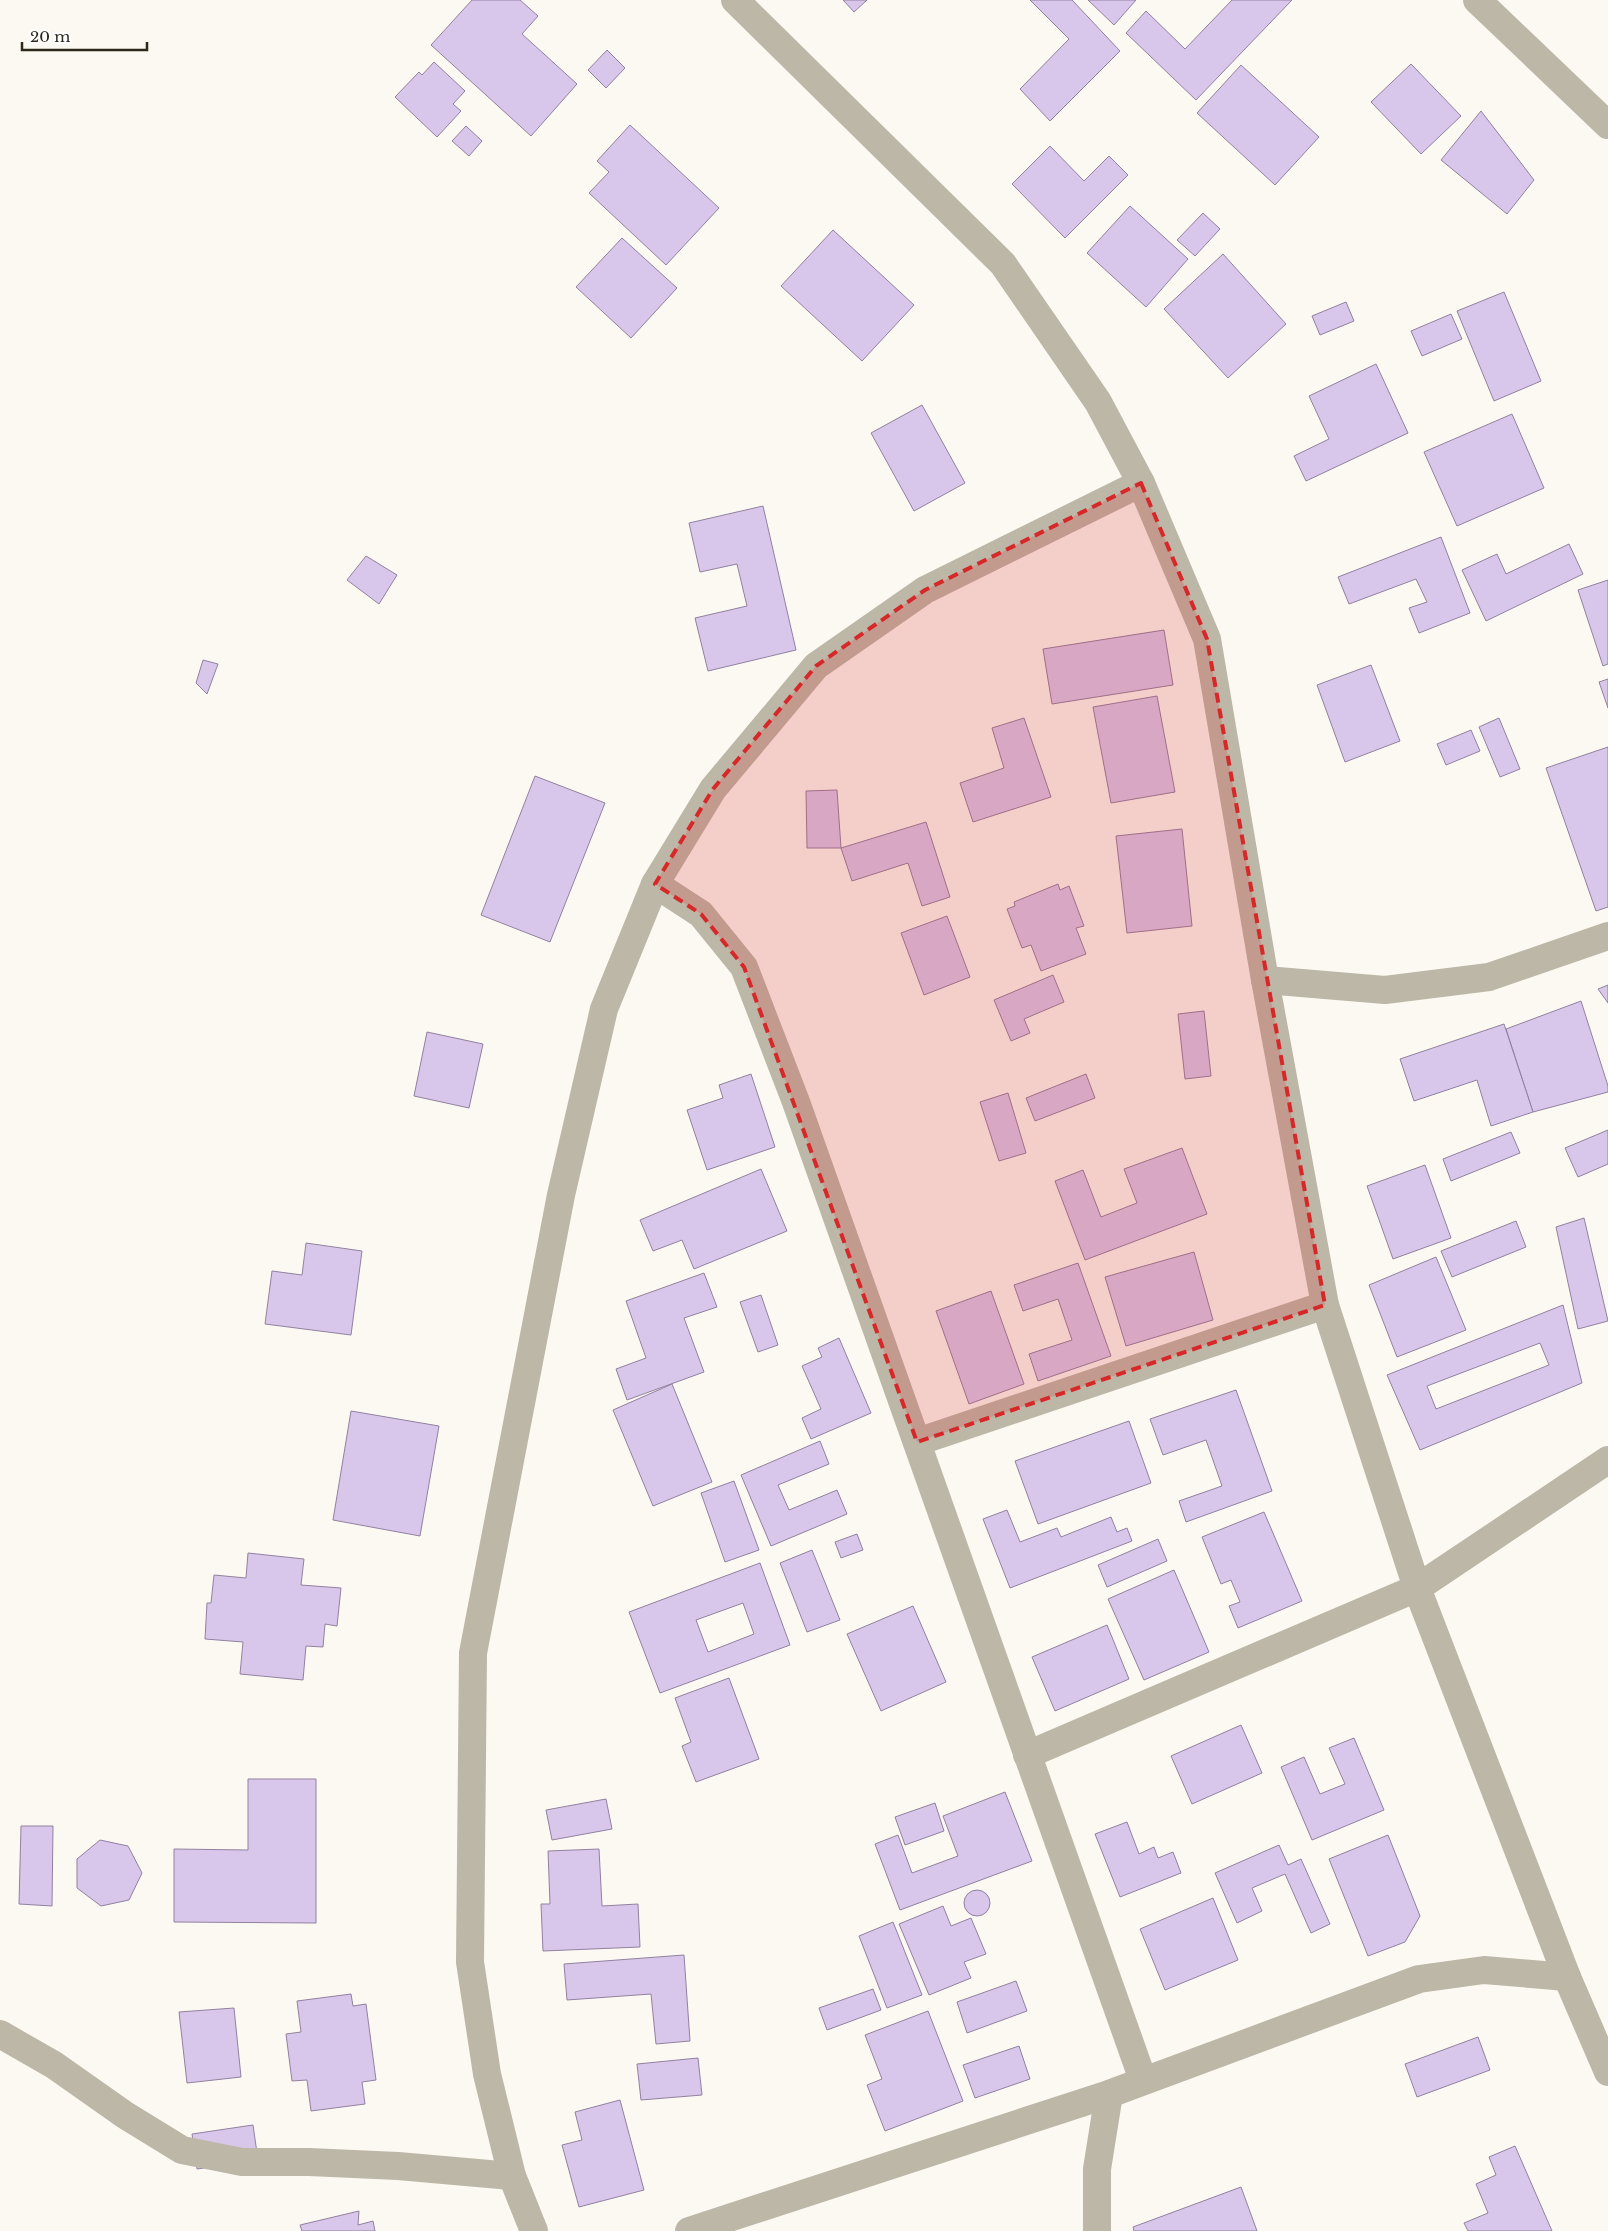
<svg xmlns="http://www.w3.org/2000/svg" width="1608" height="2231" viewBox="0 0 1608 2231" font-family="'Libre Baskerville',serif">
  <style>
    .building { fill: #d9c7eb; stroke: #9181a0; fill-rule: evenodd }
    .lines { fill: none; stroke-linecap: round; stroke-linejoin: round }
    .street { stroke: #bdb7a8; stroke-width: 28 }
    .marked { fill: #d62828; fill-opacity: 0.2; stroke: #d62828; stroke-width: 4; stroke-dasharray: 10 6; stroke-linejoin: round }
  </style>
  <rect width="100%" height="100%" fill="#fcf9f2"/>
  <!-- building -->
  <g class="building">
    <polygon points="472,0 520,0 538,16 522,34 577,84 531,136 431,45"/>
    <polygon points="843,0 867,0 854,12"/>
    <polygon points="1030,0 1072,0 1120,51 1050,121 1020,89 1069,39"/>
    <polygon points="1088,0 1136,0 1114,25"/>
    <polygon points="1232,0 1292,0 1196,100 1126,33 1146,11 1185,49"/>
    <polygon points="607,50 625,68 606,88 588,70"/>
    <polygon points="434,62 465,91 453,104 461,111 437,137 395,97 419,72 422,75"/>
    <polygon points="1411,64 1461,116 1421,154 1371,102"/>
    <polygon points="1241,65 1319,137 1275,185 1197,113"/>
    <polygon points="1481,111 1534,180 1507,214 1441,160"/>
    <polygon points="630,125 719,208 666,265 589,193 609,172 597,161"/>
    <polygon points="466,126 482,141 469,156 452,141"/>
    <polygon points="1050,146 1084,181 1109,156 1128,175 1065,238 1012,184"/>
    <polygon points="1130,206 1188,259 1146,307 1087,253"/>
    <polygon points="1203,213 1220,229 1195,256 1177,240"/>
    <polygon points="833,230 914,305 862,361 781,286"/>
    <polygon points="622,238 677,288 631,338 576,287"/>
    <polygon points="1223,254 1286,324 1228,378 1164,309"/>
    <polygon points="1504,292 1541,381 1494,401 1457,311"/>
    <polygon points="1346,302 1354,321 1320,335 1312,316"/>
    <polygon points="1451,314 1462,339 1422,356 1411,331"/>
    <polygon points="1376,364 1408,433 1306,481 1294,456 1329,439 1309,396"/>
    <polygon points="922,405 965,483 914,511 871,433"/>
    <polygon points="1512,414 1544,488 1457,526 1424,452"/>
    <polygon points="763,506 796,650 708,671 695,618 747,606 737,564 700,572 689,523"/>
    <polygon points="1441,537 1470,613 1419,633 1409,608 1427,602 1416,579 1349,604 1338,577"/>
    <polygon points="1569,544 1583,574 1486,621 1462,570 1497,554 1506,574"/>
    <polygon points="366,556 397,575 379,604 347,580"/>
    <polygon points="1608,580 1608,664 1603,666 1578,590"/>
    <polygon points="1164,630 1173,685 1052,704 1043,649"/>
    <polygon points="203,660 218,664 207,694 196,683"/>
    <polygon points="1371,665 1400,741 1345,762 1317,685"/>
    <polygon points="1608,679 1608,708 1599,682"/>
    <polygon points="1157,696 1175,792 1111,803 1093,707"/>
    <polygon points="1024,718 1051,797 973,822 960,783 1004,768 992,728"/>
    <polygon points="1499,718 1520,769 1500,777 1479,727"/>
    <polygon points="1471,730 1480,751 1446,765 1437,744"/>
    <polygon points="1608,747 1608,907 1596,911 1546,768"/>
    <polygon points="535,776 605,803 550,942 481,915"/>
    <polygon points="837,790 841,848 807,848 806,791"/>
    <polygon points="926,822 950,897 922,906 908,863 852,881 841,848"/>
    <polygon points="1182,829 1192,926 1127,933 1116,836"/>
    <polygon points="1058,884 1060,890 1069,886 1084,926 1076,928 1086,954 1041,971 1031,945 1022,948 1007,909 1015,906 1014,902"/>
    <polygon points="947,916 970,977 924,995 901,933"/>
    <polygon points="1053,975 1064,1002 1024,1019 1030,1033 1011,1041 994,1000"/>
    <polygon points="1608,985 1608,1003 1598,989"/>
    <polygon points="1581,1001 1608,1086 1608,1092 1533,1112 1506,1029"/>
    <polygon points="1204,1011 1211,1076 1185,1079 1178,1014"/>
    <polygon points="1504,1024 1533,1112 1491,1126 1477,1080 1414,1101 1400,1059"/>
    <polygon points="427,1032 483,1044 469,1108 414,1096"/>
    <polygon points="751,1074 775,1147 707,1170 687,1110 723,1098 719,1085"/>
    <polygon points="1086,1074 1095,1098 1035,1121 1026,1098"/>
    <polygon points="1008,1093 1026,1153 999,1161 980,1102"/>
    <polygon points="1608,1130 1608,1164 1578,1177 1565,1148"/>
    <polygon points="1511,1132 1520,1153 1451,1181 1443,1159"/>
    <polygon points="1182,1148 1207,1214 1085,1260 1055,1181 1083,1170 1101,1217 1137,1203 1124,1169"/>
    <polygon points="1425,1165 1451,1238 1393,1259 1367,1186"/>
    <polygon points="761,1169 787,1231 694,1269 682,1240 653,1251 640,1220"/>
    <polygon points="1584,1218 1608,1321 1578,1329 1556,1227"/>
    <polygon points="1516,1221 1526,1247 1452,1277 1441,1251"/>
    <polygon points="306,1243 362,1251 351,1335 265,1324 272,1271 302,1275"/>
    <polygon points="1194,1252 1213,1320 1126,1346 1105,1277"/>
    <polygon points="1436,1257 1466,1330 1397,1357 1369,1285"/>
    <polygon points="1078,1263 1111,1356 1038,1381 1029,1354 1072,1340 1058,1299 1023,1311 1014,1285"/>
    <polygon points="704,1273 717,1307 684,1318 704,1372 627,1400 616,1369 646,1358 626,1301"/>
    <polygon points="991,1291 1024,1384 969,1404 936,1311"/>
    <polygon points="761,1295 778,1345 758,1352 740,1302"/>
    <path d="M 1563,1305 L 1582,1383 L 1420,1450 L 1387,1375 ZM 1540,1343 L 1549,1365 L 1436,1409 L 1427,1386 Z"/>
    <polygon points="839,1338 871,1413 811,1439 802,1418 821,1409 802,1366 822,1357 818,1348"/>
    <polygon points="672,1384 712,1482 653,1506 613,1410"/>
    <polygon points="1236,1390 1272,1491 1186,1522 1179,1501 1222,1486 1206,1440 1163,1455 1150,1419"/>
    <polygon points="351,1411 439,1426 420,1536 333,1520"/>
    <polygon points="1129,1421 1151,1483 1038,1524 1015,1461"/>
    <polygon points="820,1441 829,1464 778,1485 789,1510 837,1490 847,1514 771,1546 741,1475"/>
    <polygon points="734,1481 759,1550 725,1562 701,1493"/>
    <polygon points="1007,1510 1020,1542 1057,1528 1061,1537 1111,1517 1117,1532 1127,1528 1132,1541 1010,1588 983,1519"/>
    <polygon points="1264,1512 1302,1601 1238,1628 1229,1606 1240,1602 1231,1580 1221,1584 1202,1537"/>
    <polygon points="857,1534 863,1550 841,1558 835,1542"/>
    <polygon points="1158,1539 1167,1561 1107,1587 1098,1565"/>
    <polygon points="812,1550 840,1620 807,1632 780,1563"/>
    <polygon points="248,1553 304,1559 301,1585 341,1588 337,1626 325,1624 323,1647 306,1646 303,1680 240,1674 243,1642 205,1639 207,1603 211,1603 214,1575 246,1578"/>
    <path d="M 760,1563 L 790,1645 L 660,1693 L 629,1612 ZM 743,1603 L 754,1634 L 708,1652 L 696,1620 Z"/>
    <polygon points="1174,1570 1209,1652 1144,1680 1108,1599"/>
    <polygon points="913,1606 946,1682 881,1711 847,1634"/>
    <polygon points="1107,1625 1129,1679 1055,1711 1032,1657"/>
    <polygon points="729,1678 759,1759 696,1782 682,1746 691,1742 675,1698"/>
    <polygon points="1241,1725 1262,1773 1192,1804 1171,1756"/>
    <polygon points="1354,1738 1384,1810 1312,1840 1281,1767 1304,1757 1320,1794 1345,1784 1329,1748"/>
    <polygon points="248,1779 316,1779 316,1923 174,1922 174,1849 248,1850"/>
    <polygon points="1005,1792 1032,1861 900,1910 875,1844 898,1835 912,1873 958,1856 943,1816"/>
    <polygon points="606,1799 612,1829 552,1840 546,1810"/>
    <polygon points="935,1803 944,1831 905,1845 895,1817"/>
    <polygon points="1127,1822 1139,1854 1154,1847 1158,1858 1173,1852 1181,1873 1120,1897 1095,1834"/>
    <polygon points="21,1826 53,1826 52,1906 19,1904"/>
    <polygon points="1388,1835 1420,1916 1405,1942 1368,1956 1329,1859"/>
    <polygon points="100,1840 128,1846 142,1873 129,1900 101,1906 77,1888 77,1859"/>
    <polygon points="1279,1845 1288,1865 1301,1859 1330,1924 1311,1933 1285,1874 1252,1888 1262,1911 1237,1923 1215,1873"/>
    <polygon points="599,1849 602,1906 638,1904 640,1947 543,1951 541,1904 550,1904 548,1851"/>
    <circle cx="977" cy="1903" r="13"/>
    <polygon points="1213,1898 1238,1960 1165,1990 1140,1929"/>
    <polygon points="943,1906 951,1926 971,1918 986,1954 964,1962 971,1978 929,1995 899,1924"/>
    <polygon points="893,1922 922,1995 887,2008 859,1936"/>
    <polygon points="684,1955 690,2041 656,2044 651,1994 567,2000 564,1964"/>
    <polygon points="1016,1981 1027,2011 967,2033 957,2002"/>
    <polygon points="873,1989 881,2010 827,2030 819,2008"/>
    <polygon points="351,1994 353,2006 366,2004 376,2080 362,2082 365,2104 311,2111 307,2080 292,2081 286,2034 301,2032 297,2001"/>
    <polygon points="234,2008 241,2077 187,2083 179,2012"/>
    <polygon points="928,2011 963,2101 885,2131 867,2085 882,2079 865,2035"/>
    <polygon points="1478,2037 1490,2070 1417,2097 1405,2064"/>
    <polygon points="1019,2046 1030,2079 975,2098 963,2065"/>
    <polygon points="698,2058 702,2095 641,2100 637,2064"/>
    <polygon points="620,2100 644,2190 579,2207 562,2145 582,2140 575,2112"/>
    <polygon points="253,2125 258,2160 197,2169 192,2134"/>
    <polygon points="1515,2146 1552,2231 1468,2231 1464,2223 1488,2213 1476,2184 1496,2175 1489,2157"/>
    <polygon points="1241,2187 1257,2231 1134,2231 1133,2227"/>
    <polygon points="359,2211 358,2225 373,2221 375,2231 302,2231 300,2225"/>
  </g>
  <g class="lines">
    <!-- street -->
    <g class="street">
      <polyline points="735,0 1003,264 1098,402 1141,483 1207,639 1265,980 1325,1305 1417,1588 1567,1977 1608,2072"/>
      <polyline points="1477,0 1608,125"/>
      <polyline points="655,884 701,914 744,967 796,1102 1143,2080"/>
      <polyline points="1265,980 1385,990 1489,977 1608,936"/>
      <polyline points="917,1442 1325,1305"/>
      <polyline points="1027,1755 1417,1588 1608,1460"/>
      <polyline points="0,2034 54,2065 125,2115 182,2150 242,2162 309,2162 398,2166 512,2176"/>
      <polyline points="534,2231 512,2176 487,2074 470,1962 473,1653 561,1195 604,1009 655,884 713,789 816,666 925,590 1141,483"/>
      <polyline points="689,2231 1109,2094 1419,1979 1484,1970 1567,1977"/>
      <polyline points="1097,2231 1097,2169 1109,2094"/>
    </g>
  </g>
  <!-- marked area -->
  <path class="marked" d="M 1141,483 L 1207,639 L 1325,1305 L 917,1442 L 744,967 L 701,914 L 655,884 L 713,789 L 816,666 L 925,590 Z"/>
  <!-- scale -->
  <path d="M22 42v8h125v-8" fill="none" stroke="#2e281b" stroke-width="2.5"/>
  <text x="30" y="42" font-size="15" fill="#2e281b" stroke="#ffffff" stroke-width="4" paint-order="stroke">20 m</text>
</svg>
